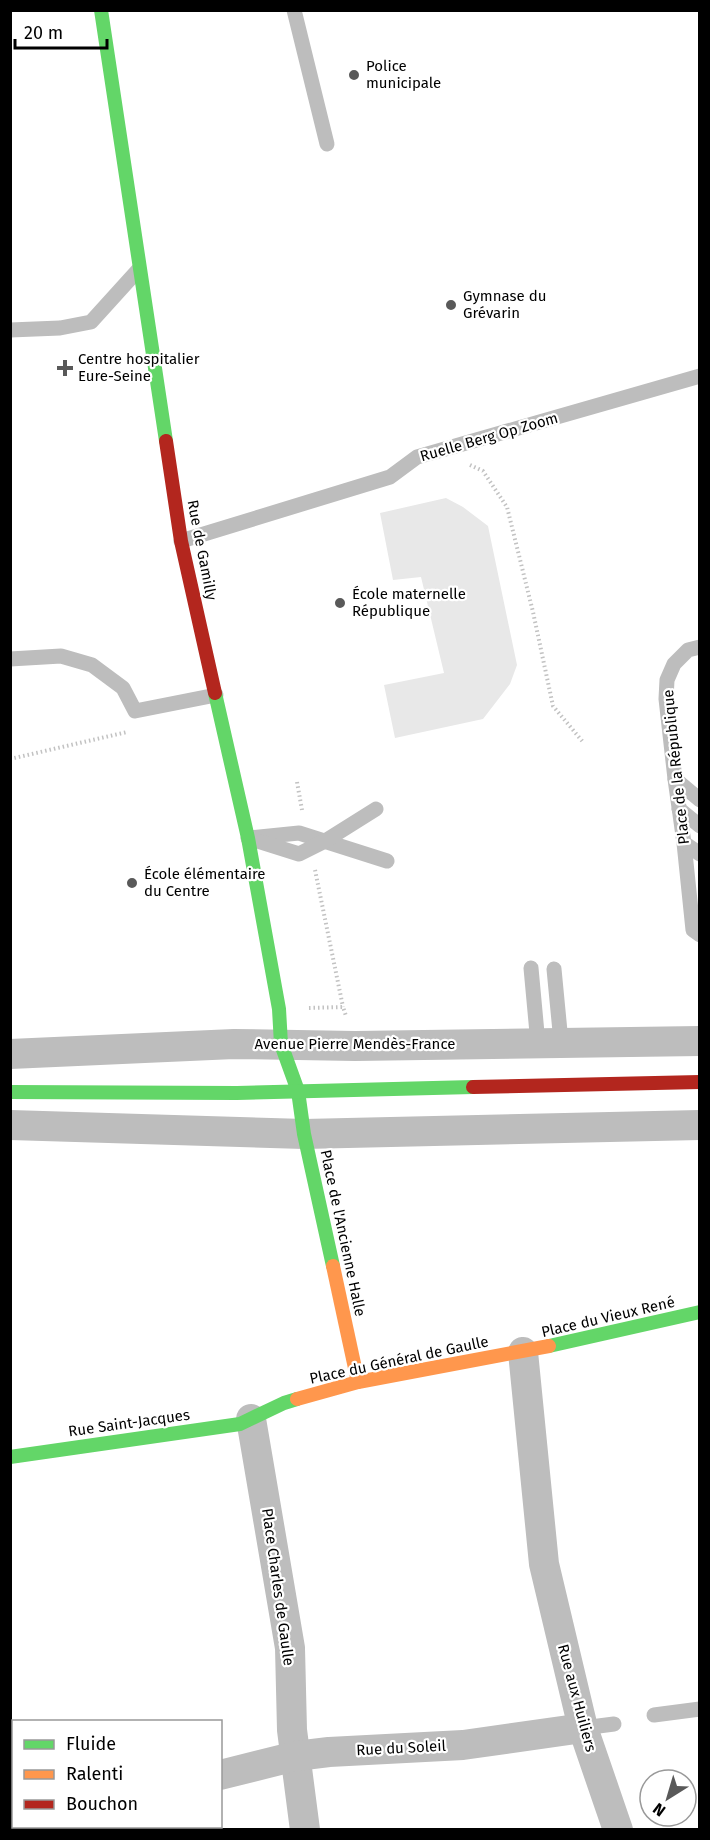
<svg xmlns="http://www.w3.org/2000/svg" width="710" height="1840" viewBox="0 0 710 1840" font-family="'Fira Sans',sans-serif">
  <style>
    .green { fill: #e8e8e8 }
    .lines { fill: none; stroke-linecap: round; stroke-linejoin: round }
    .path { stroke: #c2c2c2; stroke-width: 4; stroke-dasharray: 1.5 3; stroke-linecap: butt }
    .lane { stroke: #bdbdbd; stroke-width: 15 }
    .street { stroke: #bdbdbd; stroke-width: 30 }
    .fast { stroke: #63d668; stroke-width: 14 }
    .slow { stroke: #ff974d; stroke-width: 14 }
    .jam { stroke: #b3261e; stroke-width: 14 }
    .poi-dot { fill: #595959; stroke: #fff; stroke-width: 2 }
    .labels { text-anchor: middle; dominant-baseline: central; stroke-width: 4.5; stroke-linejoin: round; paint-order: stroke }
    .poi-label { font-size: 15px; fill: #000; stroke: #fff; text-anchor: start }
    .street-label { font-size: 15px; fill: #000; stroke: #fff }
  </style>
  <rect width="100%" height="100%" fill="#fff"/>
  <!-- green -->
  <polygon class="green" points="446,498 463,507 488,526 517,665 510,684 483,719 395,738 384,685 444,673 421,577 393,580 380,513"/>
  <g class="lines">
    <!-- path -->
    <g class="path">
      <polyline points="470,465 483,471 507,507 533,612 553,706 583,742"/>
      <polyline points="10,759 127,732"/>
      <polyline points="297,782 302,810"/>
      <polyline points="315,870 343,1007"/>
      <polyline points="309,1008 343,1007 346,1016"/>
      <polyline points="101,1830 111,1826"/>
    </g>
    <!-- lane -->
    <g class="lane">
      <polyline points="294,10 327,144"/>
      <polyline points="10,330 60,328 91,322 139,269"/>
      <polyline points="181,541 390,477 417,457 700,376"/>
      <polyline points="700,647 688,650 674,664 667,680 666,699 675,779 684,843 693,930 700,935"/>
      <polyline points="10,659 61,656 92,665 123,688 135,711 216,695"/>
      <polyline points="675,779 700,800"/>
      <polyline points="679,809 700,826"/>
      <polyline points="248,838 299,833 387,861"/>
      <polyline points="254,840 299,854 325,841 376,809"/>
      <polyline points="684,843 700,854"/>
      <polyline points="531,968 538,1044"/>
      <polyline points="554,969 561,1042"/>
      <polyline points="654,1715 700,1709"/>
      <polyline points="583,1728 614,1724"/>
    </g>
    <!-- street -->
    <g class="street">
      <polyline points="10,1054 234,1044 355,1046 700,1041"/>
      <polyline points="10,1125 304,1134 700,1125"/>
      <polyline points="523,1352 544,1564 583,1728 618,1830"/>
      <polyline points="251,1419 290,1648 292,1730 305,1830"/>
      <polyline points="220,1775 296,1756 329,1752 463,1745 583,1728"/>
      <polyline points="23,1830 34,1826"/>
    </g>
    <!-- fast -->
    <g class="fast">
      <polyline points="101,10 166,441"/>
      <polyline points="215,693 248,838 279,1009 281,1044 298,1091 304,1134 333,1266"/>
      <polyline points="10,1092 237,1093 473,1087"/>
      <polyline points="549,1346 700,1312"/>
      <polyline points="10,1457 240,1424 284,1403 297,1399"/>
    </g>
    <!-- slow -->
    <g class="slow">
      <polyline points="333,1266 358,1382"/>
      <polyline points="297,1399 358,1382 549,1346"/>
    </g>
    <!-- jam -->
    <g class="jam">
      <polyline points="166,441 181,541 215,693"/>
      <polyline points="473,1087 700,1082"/>
    </g>
  </g>
  <!-- markers -->
  <g class="poi-dot">
    <circle cx="354" cy="75" r="6"/>
    <circle cx="451" cy="305" r="6"/>
    <path d="M62 359h6v6h6v6h-6v6h-6v-6h-6v-6h6z"/>
    <circle cx="340" cy="603" r="6"/>
    <circle cx="132" cy="883" r="6"/>
  </g>
  <g class="labels">
    <!-- poi labels -->
    <g class="poi-label">
      <text x="366" y="66">Police<tspan x="366" dy="17">municipale</tspan></text>
      <text x="463" y="296">Gymnase du<tspan x="463" dy="17">Grévarin</tspan></text>
      <text x="78" y="359">Centre hospitalier<tspan x="78" dy="17">Eure-Seine</tspan></text>
      <text x="352" y="594">École maternelle<tspan x="352" dy="17">République</tspan></text>
      <text x="144" y="874">École élémentaire<tspan x="144" dy="17">du Centre</tspan></text>
    </g>
    <!-- street labels -->
    <g class="street-label">
      <text transform="translate(489 437) rotate(-16)">Ruelle Berg Op Zoom</text>
      <text transform="translate(202 550) rotate(79)">Rue de Gamilly</text>
      <text transform="translate(676 767) rotate(-96)">Place de la République</text>
      <text x="355" y="1044">Avenue Pierre Mendès-France</text>
      <text transform="translate(343 1233) rotate(78)">Place de l'Ancienne Halle</text>
      <text transform="translate(608 1317) rotate(-13)">Place du Vieux René</text>
      <text transform="translate(399 1360) rotate(-12)">Place du Général de Gaulle</text>
      <text transform="translate(129 1423) rotate(-8)">Rue Saint-Jacques</text>
      <text transform="translate(278 1587) rotate(82)">Place Charles de Gaulle</text>
      <text transform="translate(577 1698) rotate(75)">Rue aux Huiliers</text>
      <text transform="translate(401 1748) rotate(-3)">Rue du Soleil</text>
    </g>
  </g>
  <!-- border -->
  <rect width="710" height="1840" fill="none" stroke="#000000" stroke-width="24"/>
  <!-- legend -->
  <rect x="12" y="1720" width="210" height="108" fill="#ffffff" stroke="#999999" stroke-width="1.5"/>
  <rect x="24" y="1740" width="30" height="9" fill="#63d668" stroke="#999999" stroke-width="1.5"/>
  <text x="66" y="1750" font-size="18" fill="#000000">Fluide</text>
  <rect x="24" y="1770" width="30" height="9" fill="#ff974d" stroke="#999999" stroke-width="1.5"/>
  <text x="66" y="1780" font-size="18" fill="#000000">Ralenti</text>
  <rect x="24" y="1800" width="30" height="9" fill="#b3261e" stroke="#999999" stroke-width="1.5"/>
  <text x="66" y="1810" font-size="18" fill="#000000">Bouchon</text>
  <!-- north arrow -->
  <g transform="translate(668 1798) rotate(217)"><circle r="28" fill="#ffffff" stroke="#999999" stroke-width="1.5"/>
  <path d="M0-4.5L10 22L0 15L-10 22Z" fill="#595959"/>
  <text y="-9" font-size="16" font-weight="bold" text-anchor="middle" fill="#000000">N</text>
  </g>
  <!-- scale -->
  <path d="M15 39v9h92v-9" fill="none" stroke="#000000" stroke-width="3"/>
  <text x="24" y="39" font-size="18" fill="#000000" stroke="#ffffff" stroke-width="4.5" paint-order="stroke">20 m</text>
</svg>
